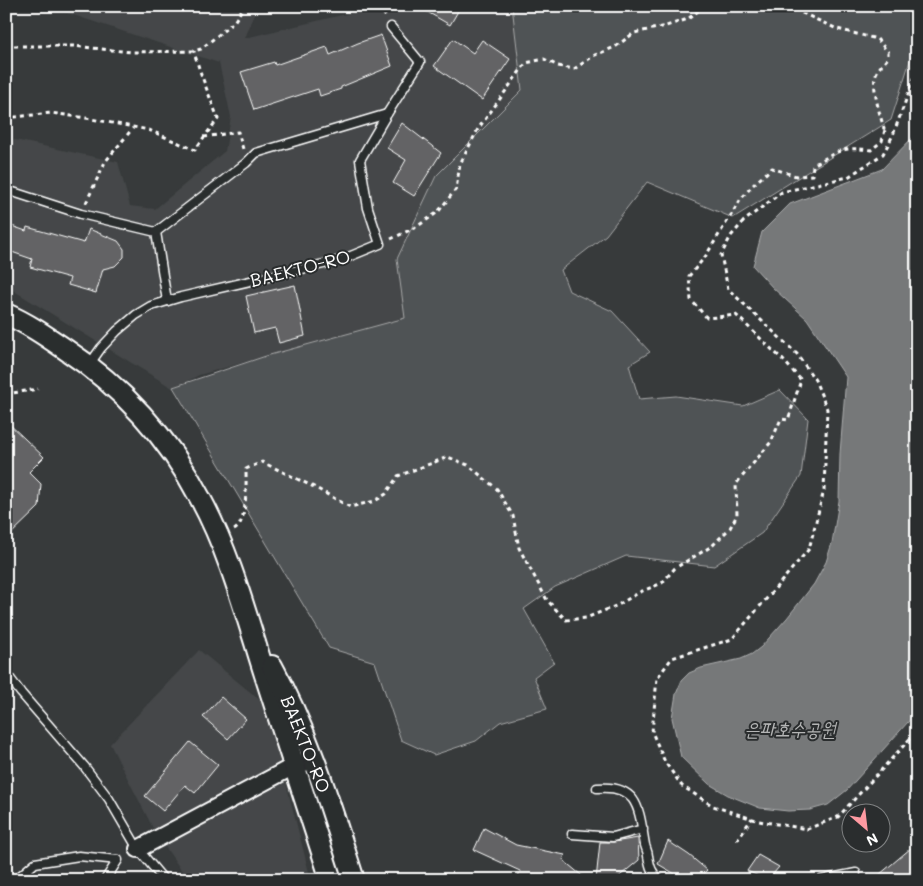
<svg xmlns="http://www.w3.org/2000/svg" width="923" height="886" viewBox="0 0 923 886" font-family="Mali,'Poor Story',sans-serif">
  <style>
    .built { fill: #444748 }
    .green { fill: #505354; stroke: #a8a9aa }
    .water { fill: #767879; stroke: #adaeaf }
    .building { fill: #636465; stroke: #fff }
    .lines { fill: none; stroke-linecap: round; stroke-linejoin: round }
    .service-casing { stroke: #fff; stroke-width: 11 }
    .minor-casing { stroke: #fff; stroke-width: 20 }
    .tertiary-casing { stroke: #fff; stroke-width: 24 }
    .path { stroke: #fff; stroke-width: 3; stroke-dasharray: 4 4; stroke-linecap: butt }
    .service { stroke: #2a2d2e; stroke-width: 8 }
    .minor { stroke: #2a2d2e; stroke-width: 16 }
    .tertiary { stroke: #2a2d2e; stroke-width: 20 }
    .labels { text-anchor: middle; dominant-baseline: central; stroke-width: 4; stroke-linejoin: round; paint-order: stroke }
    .street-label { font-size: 18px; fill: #fff; stroke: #2a2d2e }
    .water-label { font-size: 19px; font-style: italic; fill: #b4b5b5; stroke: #2a2d2e }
  </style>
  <rect width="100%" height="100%" fill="#373a3b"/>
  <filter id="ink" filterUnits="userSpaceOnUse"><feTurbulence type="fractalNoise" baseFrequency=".02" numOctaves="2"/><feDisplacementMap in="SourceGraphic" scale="10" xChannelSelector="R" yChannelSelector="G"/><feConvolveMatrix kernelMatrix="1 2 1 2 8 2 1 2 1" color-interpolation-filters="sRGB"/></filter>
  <g filter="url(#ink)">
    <!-- built -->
    <g class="built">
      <polygon points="46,6 258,6 245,38 380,6 512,6 522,90 436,176 405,318 199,375 174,389 6,286 6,138 118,162 130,206 155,209 225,151 231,117 219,63"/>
      <polygon points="199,650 266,705 311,880 188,880 155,832 110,744"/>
    </g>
    <!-- green -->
    <polygon class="green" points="512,6 917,6 917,39 891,120 733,218 647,182 606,235 561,270 569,291 612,311 650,352 629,365 639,399 676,396 743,406 780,390 808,419 801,476 762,533 714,566 626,556 555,587 524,609 554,662 534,677 547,709 500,722 476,741 434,755 401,740 375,662 329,648 173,387 266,356 405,318 397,259 436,176 522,90"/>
    <!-- water -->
    <polygon class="water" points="917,133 917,712 847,790 828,805 810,810 788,811 760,808 728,795 709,784 681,757 672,718 676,694 682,680 689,673 701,668 741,659 752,654 761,647 787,618 814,584 826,562 832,543 839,501 840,454 846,377 807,319 773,288 753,266 762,232 790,204 882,169"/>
    <!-- building -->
    <g class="building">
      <polygon points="417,6 461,6 450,25"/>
      <polygon points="381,35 392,66 341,87 341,89 320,96 318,89 254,110 241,72 274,62 275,65 327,47 330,55 358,43"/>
      <polygon points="453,39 473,53 482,40 510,59 482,100 434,66"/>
      <polygon points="402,123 441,153 414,196 393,183 406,160 387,148"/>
      <polygon points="6,224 26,231 27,227 84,243 89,229 118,241 124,249 124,257 115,266 103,269 96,293 68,285 70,278 30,267 32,259 6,250"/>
      <polygon points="295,285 305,336 279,343 275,328 254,333 246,296"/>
      <polygon points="6,421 44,457 29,472 41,484 39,507 6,539"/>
      <polygon points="221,697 246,719 228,739 203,717"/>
      <polygon points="190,742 218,765 195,793 185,785 163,811 145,796"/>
      <polygon points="484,828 516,845 565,855 563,860 587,880 517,880 520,871 474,850"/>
      <polygon points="638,838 639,860 615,880 596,880 600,842 614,842"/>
      <polygon points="668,841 689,855 707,870 698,880 670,880 675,874 658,864"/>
      <polygon points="917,843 917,871 909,880 873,880"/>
      <polygon points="758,855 779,867 768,880 747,871"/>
    </g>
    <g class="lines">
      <defs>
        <g id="service">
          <polyline points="13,192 81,214 156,232 167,301"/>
          <polyline points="156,232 246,163 256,153 387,114"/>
          <polyline points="89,365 101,348 117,331 136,315 151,306 181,297 341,260 380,244 368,208 360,160 387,114 420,62 391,27"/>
          <polyline points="6,673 21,693 84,766 109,799 138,849 164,880"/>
          <path d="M 597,788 C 640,784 639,812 645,845 C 646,849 648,852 648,856 C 650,867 651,872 660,880"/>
          <polyline points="572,834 613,837 643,829"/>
          <polyline points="21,880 20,876 35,863 79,856 118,860 105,880"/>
          <polyline points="821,880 856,873"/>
        </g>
        <polyline id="minor" points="138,849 294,766 313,760"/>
        <g id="tertiary">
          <path d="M 6,314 C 27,323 46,336 65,349 C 121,386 169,438 200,498 C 230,553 246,615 265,675 C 287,743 309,811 331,880"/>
          <path d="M 272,666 C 309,733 331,808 354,880"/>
        </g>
      </defs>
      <!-- service casing -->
      <use href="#service" class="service-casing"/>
      <!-- minor casing -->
      <use href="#minor" class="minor-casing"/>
      <!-- tertiary casing -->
      <use href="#tertiary" class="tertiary-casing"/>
      <!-- path -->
      <g class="path">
        <polyline points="379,6 386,17"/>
        <polyline points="6,46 73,46 131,52 194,51 201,49 234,22 244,6"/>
        <polyline points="917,70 893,135 883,154 848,177 782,192 744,221 731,236 721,255 728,289 797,354 815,380 827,409 824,490 809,549 732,639 672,658 657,678 652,732 665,762 682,786 713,806 759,821 807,829 838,817 917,731"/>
        <path d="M 6,118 L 51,113 L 86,118 L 149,130 L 195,150 L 204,137 L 218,119 C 210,96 200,75 194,51"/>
        <polyline points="204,137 238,132 243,149"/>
        <polyline points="86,203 105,162 133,128"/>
        <polyline points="391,239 418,226 438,212 456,189 460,164 478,129 526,63 544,59 558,66 574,69 595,55 615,47 634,33 666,26 688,19 704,6"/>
        <polyline points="6,394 38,389"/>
        <path d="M 234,530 C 248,523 246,483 246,469 L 262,462 L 314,487 L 350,507 L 375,501 L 386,494 L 398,476 L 448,457 L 468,465 L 497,489 L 513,516 L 519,548 L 547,600 L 566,620 L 586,618 L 618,605 L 640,592 L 662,583 L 675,568 L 712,546 L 730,528 L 737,515 L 736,484 L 771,442 L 781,419 L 788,420 L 801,380 L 784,361 L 736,315 L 707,318 L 691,300 L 689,276 L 705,257 L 741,199 L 753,185 L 772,168 L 796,176 L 812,175 L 813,165 C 839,151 841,146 871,150 L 882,141 L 885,130 L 883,131 L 884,128 C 880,116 871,85 876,74 C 878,68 884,63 888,58 L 888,52 L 877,39 L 837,29 L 787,6"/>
        <polyline points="737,840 752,818"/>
      </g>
      <!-- service -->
      <use href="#service" class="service"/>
      <!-- minor -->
      <use href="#minor" class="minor"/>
      <!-- tertiary -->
      <use href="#tertiary" class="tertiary"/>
    </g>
  </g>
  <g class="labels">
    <!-- street labels -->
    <g class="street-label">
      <text transform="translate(300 268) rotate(-14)">BAEKTO-RO</text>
      <text transform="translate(306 744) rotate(68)">BAEKTO-RO</text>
    </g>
    <!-- water labels -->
    <g class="water-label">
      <text x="790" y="728">은파호수공원</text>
    </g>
  </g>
  <!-- margin -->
  <rect width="923" height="886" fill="none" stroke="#2a2d2e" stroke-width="25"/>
  <rect x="12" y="12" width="898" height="861" fill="none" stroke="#fff" stroke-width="2" filter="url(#ink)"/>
  <!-- north arrow -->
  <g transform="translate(866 828) rotate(152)"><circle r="24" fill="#2a2d2e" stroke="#7f8182"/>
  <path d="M0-4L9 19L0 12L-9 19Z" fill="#ff9aa2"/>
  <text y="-8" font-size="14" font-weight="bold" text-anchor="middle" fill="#ffffff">N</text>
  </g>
</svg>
